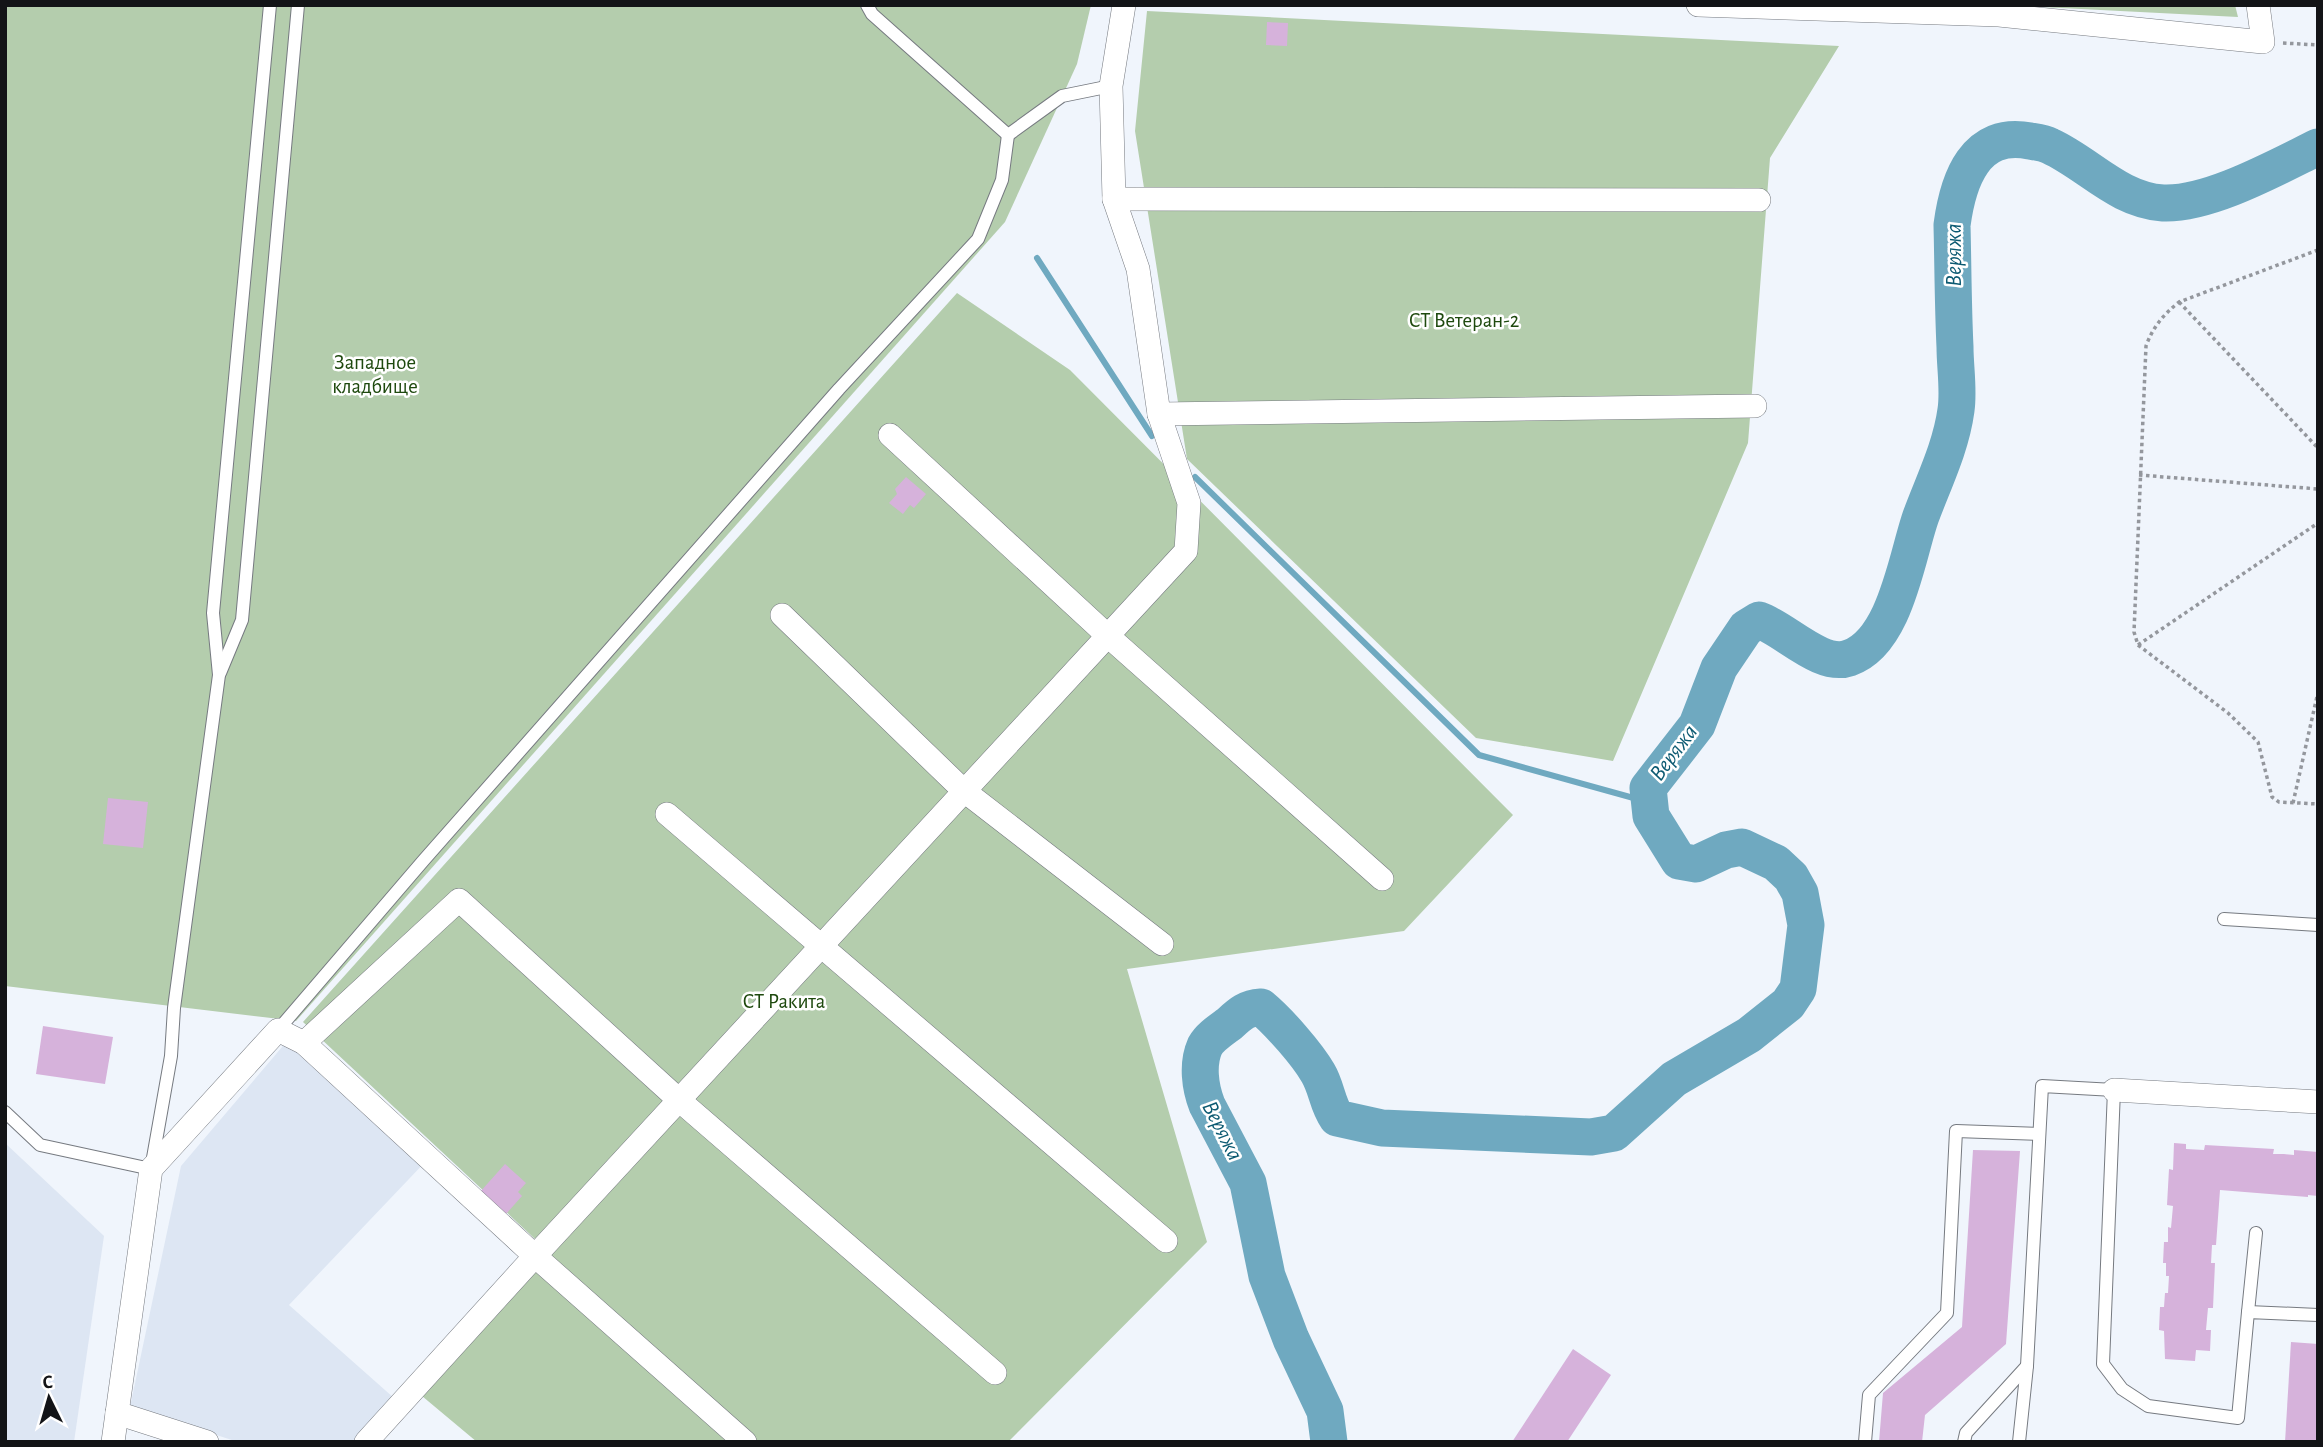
<svg xmlns="http://www.w3.org/2000/svg" width="2323" height="1447" viewBox="0 0 2323 1447" font-family="'Alegreya Sans',sans-serif">
  <style>
    .built { fill: #dde6f3 }
    .green { fill: #b4cdad }
    .lines { fill: none; stroke-linecap: round; stroke-linejoin: round }
    .stream { stroke: #6fa9c0; stroke-width: 6 }
    .river { stroke: #6fa9c0; stroke-width: 37 }
    .building { fill: #d6b2db }
    .service-casing { stroke: #767a80; stroke-width: 14 }
    .minor-casing { stroke: #767a80; stroke-width: 24 }
    .path { stroke: #94979d; stroke-width: 3.5; stroke-dasharray: 3.5 3.5; stroke-linecap: butt }
    .service { stroke: #fff; stroke-width: 12 }
    .minor { stroke: #fff; stroke-width: 23 }
    .labels { text-anchor: middle; dominant-baseline: central; stroke-width: 5; stroke-linejoin: round; paint-order: stroke }
    .park-label { font-size: 21px; fill: #1e490e; stroke: #fff }
    .water-label { font-size: 23px; font-style: italic; fill: #0c5a72; stroke: #fff }
  </style>
  <rect width="100%" height="100%" fill="#f0f5fc"/>
  <!-- built -->
  <g class="built">
    <polygon points="288,1040 428,1159 289,1305 394,1398 355,1442 238,1442 130,1407 181,1166"/>
    <polygon points="5,1143 104,1236 74,1442 5,1442"/>
  </g>
  <!-- green -->
  <g class="green">
    <polygon points="5,5 1091,5 1077,64 1005,222 296,1021 5,986"/>
    <polygon points="2004,5 2235,5 2238,17"/>
    <polygon points="1147,11 1839,46 1770,158 1748,443 1613,761 1476,738 1187,459 1135,131"/>
    <polygon points="957,293 1070,370 1513,815 1404,931 1127,969 1207,1242 1008,1442 477,1442 422,1396 550,1253 303,1022"/>
  </g>
  <g class="lines">
    <!-- stream -->
    <g class="stream">
      <polyline points="1037,258 1152,436"/>
      <polyline points="1195,477 1479,755 1648,802"/>
    </g>
    <!-- river -->
    <path class="river" d="M 1329,1442 L 1325,1411 L 1291,1339 L 1267,1276 L 1248,1183 L 1207,1105 C 1200,1087 1197,1064 1205,1046 C 1210,1037 1221,1030 1229,1024 C 1240,1014 1246,1008 1261,1007 C 1279,1022 1307,1054 1318,1073 C 1327,1088 1327,1104 1337,1118 L 1382,1128 L 1591,1137 L 1614,1133 L 1674,1079 L 1749,1035 L 1788,1004 L 1798,989 L 1806,925 L 1800,893 L 1791,877 L 1776,863 L 1742,847 L 1726,850 L 1696,864 L 1679,861 L 1651,816 L 1648,788 L 1697,725 L 1719,668 L 1746,628 L 1759,620 C 1785,629 1821,668 1849,658 C 1896,642 1907,555 1921,516 C 1934,481 1951,447 1956,410 C 1959,390 1955,367 1955,347 C 1953,306 1953,265 1952,225 C 1958,180 1975,130 2030,141 C 2036,142 2044,143 2050,146 C 2089,164 2118,200 2163,203 C 2209,205 2277,167 2318,147"/>
  </g>
  <!-- building -->
  <g class="building">
    <polygon points="1267,22 1288,23 1287,46 1266,45"/>
    <polygon points="906,477 926,494 914,508 910,505 903,514 889,503 897,494 895,489"/>
    <polygon points="108,798 148,802 143,848 103,844"/>
    <polygon points="43,1026 113,1037 105,1084 36,1074"/>
    <polygon points="2174,1143 2186,1144 2186,1149 2204,1150 2205,1145 2274,1149 2273,1154 2284,1154 2294,1155 2294,1150 2318,1152 2318,1196 2308,1195 2308,1197 2220,1190 2216,1245 2212,1245 2211,1263 2215,1263 2213,1308 2208,1308 2206,1330 2211,1330 2210,1351 2196,1350 2195,1361 2165,1359 2164,1331 2159,1330 2160,1307 2164,1307 2165,1293 2168,1293 2169,1276 2166,1276 2166,1263 2163,1263 2164,1242 2168,1242 2168,1227 2171,1228 2173,1206 2167,1205 2169,1169 2173,1170"/>
    <polygon points="1973,1150 2020,1151 2006,1344 1925,1415 1922,1442 1879,1442 1883,1393 1962,1327"/>
    <polygon points="505,1164 526,1183 518,1192 522,1196 505,1215 480,1192"/>
    <polygon points="2291,1342 2318,1344 2318,1442 2285,1442"/>
    <polygon points="1573,1349 1611,1375 1567,1442 1512,1442"/>
  </g>
  <g class="lines">
    <defs>
      <g id="service">
        <polyline points="867,5 872,14 1008,135 1062,96 1111,86"/>
        <polyline points="220,673 242,620 298,5"/>
        <polyline points="2224,919 2318,925"/>
        <polyline points="278,1030 423,861 839,389 978,239 1002,180 1008,135"/>
        <polyline points="5,1112 40,1145 151,1169 171,1056 174,1008 219,675 213,613 270,5"/>
        <polyline points="2248,1312 2256,1233"/>
        <polyline points="1865,1442 1869,1395 1947,1313 1956,1131 2039,1134"/>
        <polyline points="1964,1442 1966,1433 2027,1366"/>
        <polyline points="2019,1442 2027,1366 2042,1086 2114,1090 2103,1364 2122,1389 2148,1406 2238,1418 2248,1312 2318,1315"/>
      </g>
      <g id="minor">
        <polyline points="1698,5 1999,15 2263,42 2258,5"/>
        <polyline points="1114,199 1759,200"/>
        <polyline points="1159,414 1755,406"/>
        <polyline points="890,435 1108,636 1382,879"/>
        <polyline points="782,615 963,790 1162,944"/>
        <polyline points="667,814 1166,1241"/>
        <polyline points="304,1043 459,900 679,1100 995,1373"/>
        <polyline points="2114,1090 2318,1102"/>
        <polyline points="117,1413 207,1442"/>
        <polyline points="113,1442 151,1169 278,1030 304,1043 535,1256 745,1442"/>
        <polyline points="366,1442 535,1256 1186,551 1189,503 1159,414 1138,269 1114,199 1111,86 1124,5"/>
      </g>
    </defs>
    <!-- service casing -->
    <use href="#service" class="service-casing"/>
    <!-- minor casing -->
    <use href="#minor" class="minor-casing"/>
    <!-- path -->
    <g class="path">
      <polyline points="2283,43 2318,45"/>
      <path d="M 2318,250 L 2179,302 C 2163,315 2153,327 2146,346 L 2134,632 L 2138,645 L 2228,713 L 2258,742 L 2272,797 L 2279,802 L 2318,804"/>
      <polyline points="2179,302 2318,448"/>
      <polyline points="2139,475 2318,489"/>
      <polyline points="2138,645 2318,523"/>
      <polyline points="2293,803 2318,692"/>
    </g>
    <!-- service -->
    <use href="#service" class="service"/>
    <!-- minor -->
    <use href="#minor" class="minor"/>
  </g>
  <g class="labels">
    <!-- park labels -->
    <g class="park-label">
      <text x="1464" y="320">СТ Ветеран-2</text>
      <text x="375" y="362">Западное<tspan x="375" dy="24">кладбище</tspan></text>
      <text x="784" y="1001">СТ Ракита</text>
    </g>
    <!-- water labels -->
    <g class="water-label">
      <text transform="translate(1954 255) rotate(-90)">Веряжа</text>
      <text transform="translate(1674 753) rotate(-53)">Веряжа</text>
      <text transform="translate(1222 1131) rotate(63)">Веряжа</text>
    </g>
  </g>
  <!-- border -->
  <rect width="2323" height="1447" fill="none" stroke="#131417" stroke-width="14"/>
  <!-- north arrow -->
  <g transform="translate(49 1398) rotate(355)" stroke="#ffffff" stroke-width="5" paint-order="stroke">
  <path d="M0-5L12 26L0 18L-12 26Z" fill="#131417"/>
  <text y="-10" font-size="19" font-weight="bold" text-anchor="middle" fill="#131417">С</text>
  </g>
</svg>
